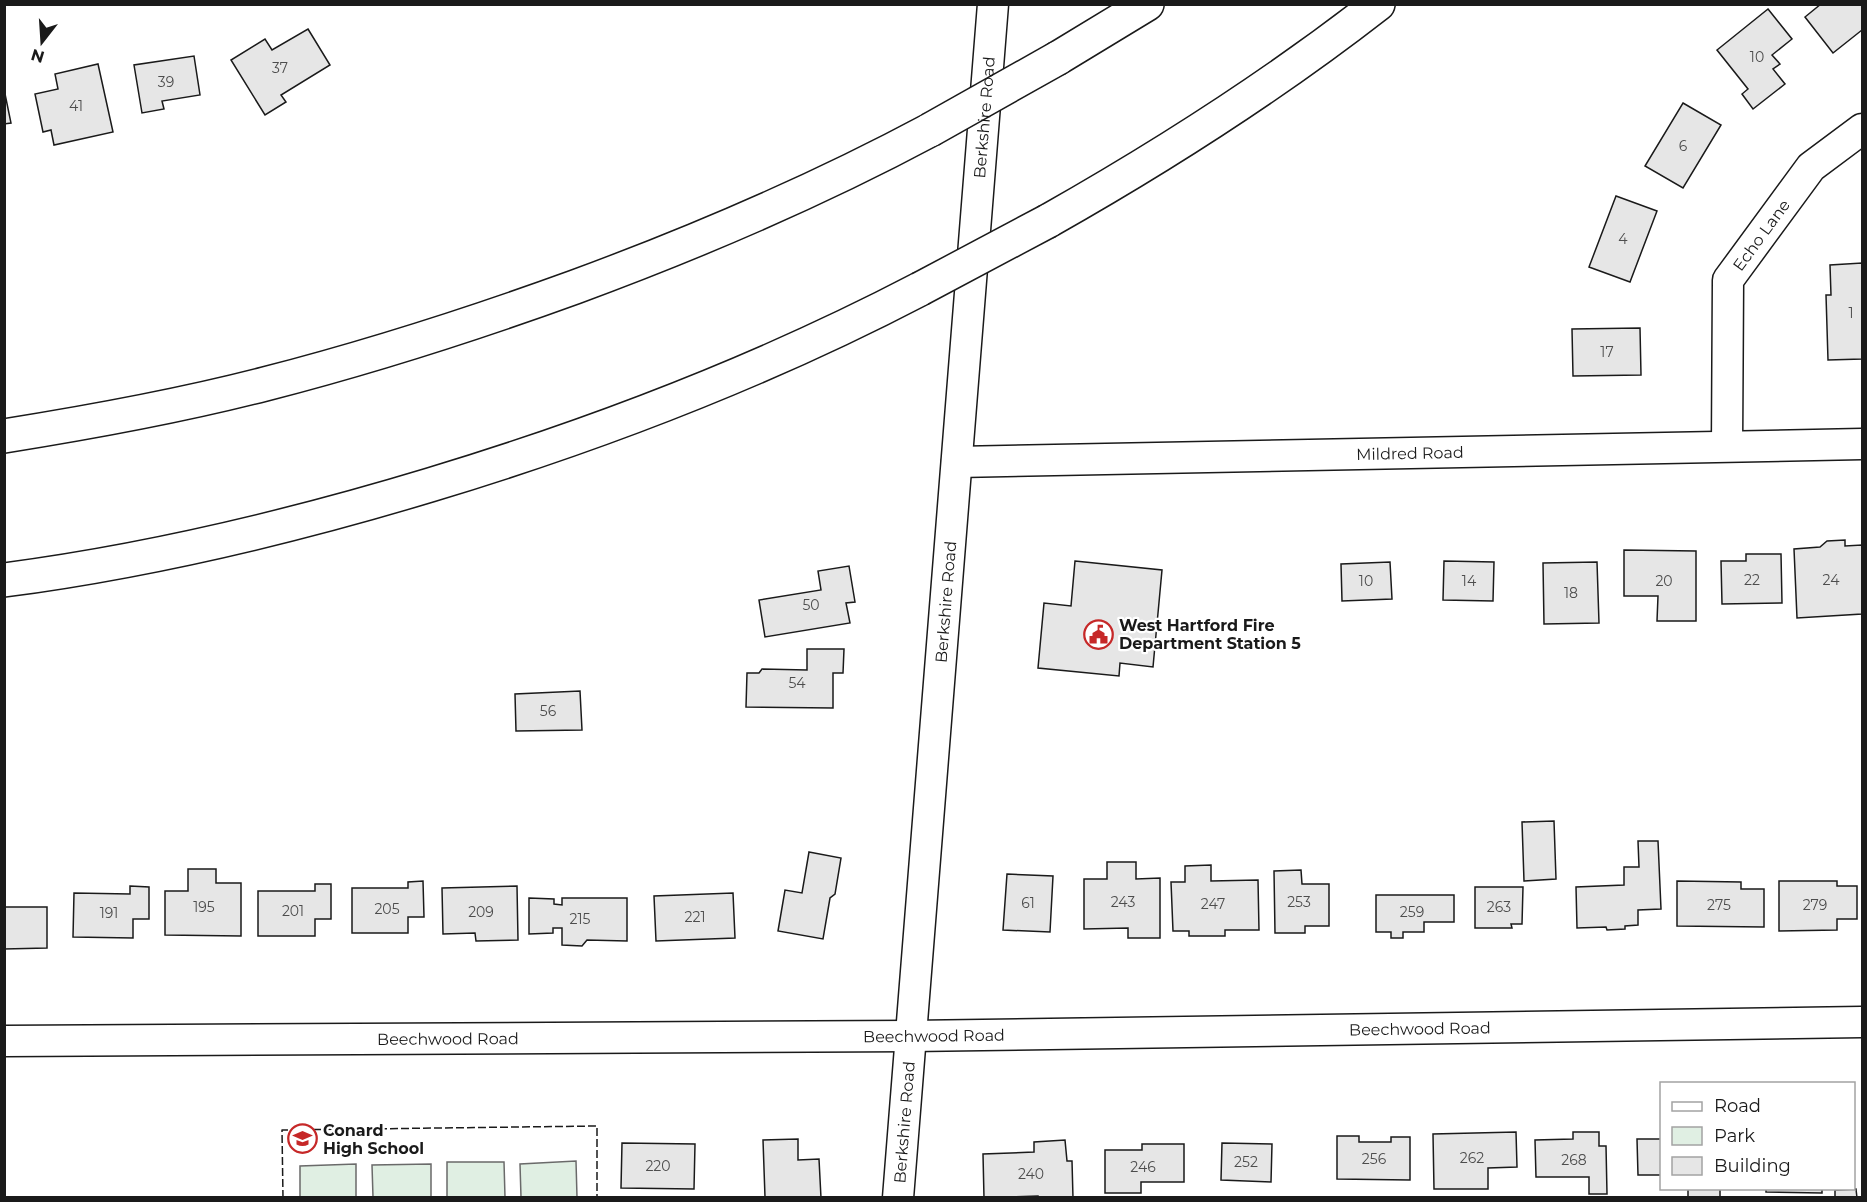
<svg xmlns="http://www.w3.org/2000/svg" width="1867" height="1202" viewBox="0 0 1867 1202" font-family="Montserrat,sans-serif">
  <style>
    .green { fill: #e0efe3; stroke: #6a6a6a; stroke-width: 1.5 }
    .building { fill: #e6e6e6; stroke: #1a1a1a; stroke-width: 1.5 }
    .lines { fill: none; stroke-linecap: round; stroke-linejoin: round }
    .minor-casing { stroke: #1a1a1a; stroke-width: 33 }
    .motorway-casing { stroke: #1a1a1a; stroke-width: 36 }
    .minor { stroke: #fff; stroke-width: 30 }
    .motorway { stroke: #fff; stroke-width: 33 }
    .motorway-bridge-casing { stroke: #1a1a1a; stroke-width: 36; stroke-linecap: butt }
    .motorway-bridge { stroke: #fff; stroke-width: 33 }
    .fence { stroke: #1a1a1a; stroke-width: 1.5; stroke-dasharray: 8 3; stroke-linecap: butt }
    .labels { text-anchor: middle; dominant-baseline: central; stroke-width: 4.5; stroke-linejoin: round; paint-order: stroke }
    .number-label { font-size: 14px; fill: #4d4d4d }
    .street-label { font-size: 16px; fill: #1a1a1a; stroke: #fff }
    .poi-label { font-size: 16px; font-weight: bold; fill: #1a1a1a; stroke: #fff; text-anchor: start }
  </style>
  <rect width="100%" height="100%" fill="#fff"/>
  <!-- green -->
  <g class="green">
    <polygon points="576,1161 577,1197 521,1197 520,1164"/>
    <polygon points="447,1162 504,1162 505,1197 447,1197"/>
    <polygon points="356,1164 356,1197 300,1197 300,1166"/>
    <polygon points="431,1164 431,1197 373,1197 372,1165"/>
  </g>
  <!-- building -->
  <g class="building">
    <polygon points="1821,4 1862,4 1862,30 1833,53 1805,17"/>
    <polygon points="1768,9 1792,39 1772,55 1780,64 1773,69 1785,84 1753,109 1742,94 1748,89 1717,50"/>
    <polygon points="308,29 330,65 281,95 286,102 265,115 231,60 265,39 272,50"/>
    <polygon points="194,56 200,95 162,101 164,109 142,113 134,65"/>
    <polygon points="98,64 113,132 54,145 51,130 43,132 35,94 58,89 55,74"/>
    <polygon points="4,89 11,123 4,124"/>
    <polygon points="1683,103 1721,125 1683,188 1645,166"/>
    <polygon points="1616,196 1657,211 1630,282 1589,267"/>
    <polygon points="1862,263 1862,359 1828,360 1826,295 1831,295 1830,265"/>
    <polygon points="1640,328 1641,375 1573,376 1572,329"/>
    <polygon points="1845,540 1845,546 1862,545 1862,614 1797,618 1794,549 1820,547 1827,541"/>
    <polygon points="1624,550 1696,551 1696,621 1657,621 1658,596 1624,596"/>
    <polygon points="1746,554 1781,554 1782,603 1722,604 1721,561 1746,561"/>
    <polygon points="1075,561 1162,570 1153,667 1120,663 1119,676 1038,668 1044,603 1071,606"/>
    <polygon points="1444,561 1494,562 1493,601 1443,600"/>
    <polygon points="1390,562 1392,599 1342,601 1341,564"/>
    <polygon points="1597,562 1599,623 1544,624 1543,563"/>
    <polygon points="849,566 855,602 846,603 850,623 765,637 759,600 821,590 818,571"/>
    <polygon points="807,649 844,649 843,673 833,673 833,708 746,707 747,673 759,673 762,669 807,670"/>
    <polygon points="580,691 582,730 516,731 515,694"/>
    <polygon points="1554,821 1556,879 1524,881 1522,822"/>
    <polygon points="1638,841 1658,841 1661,909 1638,910 1638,925 1625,926 1625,929 1607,930 1606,927 1577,928 1576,887 1624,885 1624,867 1639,867"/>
    <polygon points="809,852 841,858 835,894 830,898 823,939 778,931 785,890 802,893"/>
    <polygon points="1107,862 1136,862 1136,879 1160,878 1160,938 1128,938 1128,928 1084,929 1084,879 1107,879"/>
    <polygon points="1211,865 1211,881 1258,880 1259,930 1225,930 1225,936 1189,936 1189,931 1173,931 1171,882 1185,882 1185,866"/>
    <polygon points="188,869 216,869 216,883 241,883 241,936 165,935 165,891 188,891"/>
    <polygon points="1301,870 1302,884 1329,884 1329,926 1305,926 1305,933 1275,933 1274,871"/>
    <polygon points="1007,874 1053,876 1050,932 1003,930"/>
    <polygon points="423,881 424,917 408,917 408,933 352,933 352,888 408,888 408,882"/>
    <polygon points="1677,881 1741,882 1741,889 1764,889 1764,927 1677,926"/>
    <polygon points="1779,881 1837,881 1837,886 1857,886 1857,919 1837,919 1837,930 1779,931"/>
    <polygon points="315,884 331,884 331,919 315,919 315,936 258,936 258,891 315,891"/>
    <polygon points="130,886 149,887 149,919 133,919 133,938 73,937 74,893 130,894"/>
    <polygon points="517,886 518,940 476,941 475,933 443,934 442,888"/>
    <polygon points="1475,887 1523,887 1522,924 1511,924 1512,928 1475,928"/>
    <polygon points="733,893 735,938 656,941 654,896"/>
    <polygon points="1376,895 1454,895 1454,922 1424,922 1424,932 1403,932 1403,938 1391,938 1391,932 1376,932"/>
    <polygon points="529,898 554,899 554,904 562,905 562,898 627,898 627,941 587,940 582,946 562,945 562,928 553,928 553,933 529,934"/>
    <polygon points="4,907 47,907 47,948 4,949"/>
    <polygon points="1516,1132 1517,1167 1488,1168 1488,1189 1434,1189 1433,1134"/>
    <polygon points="1573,1132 1599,1132 1599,1146 1606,1146 1607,1194 1589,1194 1589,1177 1536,1177 1535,1140 1573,1139"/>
    <polygon points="1337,1136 1359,1136 1359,1142 1391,1142 1391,1137 1410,1137 1410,1180 1337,1179"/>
    <polygon points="798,1139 798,1160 819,1159 821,1198 765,1197 763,1140"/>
    <polygon points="1637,1139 1662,1139 1662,1175 1638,1175"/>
    <polygon points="1065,1140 1067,1161 1072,1161 1073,1198 1038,1198 1038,1196 984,1198 983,1154 1034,1152 1034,1142"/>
    <polygon points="622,1143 695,1144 694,1189 621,1188"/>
    <polygon points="1222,1143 1272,1144 1271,1182 1221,1180"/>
    <polygon points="1142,1144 1184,1144 1184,1182 1141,1182 1141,1193 1105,1193 1105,1150 1142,1150"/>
    <rect x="1688" y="1188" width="32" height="10"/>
    <polygon points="1766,1188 1822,1188 1822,1193 1766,1192"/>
    <polygon points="1856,1189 1857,1198 1835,1198 1835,1190"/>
  </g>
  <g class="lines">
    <defs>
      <g id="minor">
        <path id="s1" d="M 1727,446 L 1728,280 L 1811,167 L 1862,129"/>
        <path id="s2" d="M 957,462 L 1862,444"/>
        <path id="s3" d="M 4,1041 L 911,1036 L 1862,1022"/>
        <path id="s4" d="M 898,1198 L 993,4"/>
      </g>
      <g id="motorway">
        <polyline points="1058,58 1147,4"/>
        <path d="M 1048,221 C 1163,156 1274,85 1378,4"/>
        <path d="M 4,436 C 92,422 180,406 265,384 C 370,357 473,324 575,287 C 697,242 816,191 930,130"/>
        <path d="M 4,580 C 149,561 291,527 430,485 C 599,434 763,371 920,289"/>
      </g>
    </defs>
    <!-- minor casing -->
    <use href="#minor" class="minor-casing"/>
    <!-- motorway casing -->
    <use href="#motorway" class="motorway-casing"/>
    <!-- minor -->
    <use href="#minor" class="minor"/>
    <!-- motorway -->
    <use href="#motorway" class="motorway"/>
    <defs>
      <g id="motorway-bridge">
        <polyline points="930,130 1058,58"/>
        <polyline points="920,289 1048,221"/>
      </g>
    </defs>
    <!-- motorway-bridge casing -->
    <use href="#motorway-bridge" class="motorway-bridge-casing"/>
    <!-- motorway-bridge -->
    <use href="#motorway-bridge" class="motorway-bridge"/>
    <!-- fence -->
    <polyline class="fence" points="283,1198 282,1130 597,1126 597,1198"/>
  </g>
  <!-- icons -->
  <defs>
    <symbol id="civic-ring" viewBox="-11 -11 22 22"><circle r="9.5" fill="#fff" stroke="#c62828" stroke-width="1.5"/><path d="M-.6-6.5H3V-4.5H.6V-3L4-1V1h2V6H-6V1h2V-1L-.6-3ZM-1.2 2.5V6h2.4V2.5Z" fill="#c62828"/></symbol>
    <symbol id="school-ring" viewBox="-11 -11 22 22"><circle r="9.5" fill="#fff" stroke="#c62828" stroke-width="1.5"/><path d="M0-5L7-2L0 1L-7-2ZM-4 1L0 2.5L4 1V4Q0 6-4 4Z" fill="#c62828"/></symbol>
  </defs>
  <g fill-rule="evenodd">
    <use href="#civic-ring" x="1082" y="618" width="33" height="33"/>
    <use href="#school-ring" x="286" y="1122" width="33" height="33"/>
  </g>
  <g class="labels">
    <!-- number labels -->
    <g class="number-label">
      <text x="1757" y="57">10</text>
      <text x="280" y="68">37</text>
      <text x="166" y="82">39</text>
      <text x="76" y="106">41</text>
      <text x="1683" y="146">6</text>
      <text x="1623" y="239">4</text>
      <text x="1851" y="313">1</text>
      <text x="1607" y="352">17</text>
      <text x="1752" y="580">22</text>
      <text x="1831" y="580">24</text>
      <text x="1366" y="581">10</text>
      <text x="1469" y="581">14</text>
      <text x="1664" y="581">20</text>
      <text x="1571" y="593">18</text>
      <text x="811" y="605">50</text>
      <text x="797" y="683">54</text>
      <text x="548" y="711">56</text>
      <text x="1123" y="902">243</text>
      <text x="1299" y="902">253</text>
      <text x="1028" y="903">61</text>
      <text x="1213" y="904">247</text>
      <text x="1719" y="905">275</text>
      <text x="1815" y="905">279</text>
      <text x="204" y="907">195</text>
      <text x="1499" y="907">263</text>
      <text x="387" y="909">205</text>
      <text x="293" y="911">201</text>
      <text x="481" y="912">209</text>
      <text x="1412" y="912">259</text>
      <text x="109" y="913">191</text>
      <text x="695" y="917">221</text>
      <text x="580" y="919">215</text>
      <text x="1472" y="1158">262</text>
      <text x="1374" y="1159">256</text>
      <text x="1574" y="1160">268</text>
      <text x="1246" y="1162">252</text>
      <text x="658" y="1166">220</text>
      <text x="1143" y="1167">246</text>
      <text x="1031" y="1174">240</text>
    </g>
    <!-- street labels -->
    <g class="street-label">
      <text stroke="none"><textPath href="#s4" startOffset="1084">Berkshire Road</textPath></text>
      <text stroke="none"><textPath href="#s1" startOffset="222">Echo Lane</textPath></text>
      <text stroke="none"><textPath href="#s2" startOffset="453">Mildred Road</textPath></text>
      <text stroke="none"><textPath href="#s4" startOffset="598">Berkshire Road</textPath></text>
      <text stroke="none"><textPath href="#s3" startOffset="1416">Beechwood Road</textPath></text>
      <text stroke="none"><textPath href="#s3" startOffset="930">Beechwood Road</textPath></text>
      <text stroke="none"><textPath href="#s3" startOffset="444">Beechwood Road</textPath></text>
      <text stroke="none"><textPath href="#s4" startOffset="76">Berkshire Road</textPath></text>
    </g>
    <!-- poi labels -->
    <g class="poi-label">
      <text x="1119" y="625">West Hartford Fire<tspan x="1119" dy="18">Department Station 5</tspan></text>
      <text x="323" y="1130">Conard<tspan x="323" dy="18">High School</tspan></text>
    </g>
  </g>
  <!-- border -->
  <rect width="1867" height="1202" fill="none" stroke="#1a1a1a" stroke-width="12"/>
  <!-- legend -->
  <rect x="1660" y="1082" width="195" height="108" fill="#ffffff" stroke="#a3a3a3" stroke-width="1.5"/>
  <rect x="1672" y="1102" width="30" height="9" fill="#ffffff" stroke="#a3a3a3" stroke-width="1.5"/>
  <text x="1714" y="1112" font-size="18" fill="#1a1a1a">Road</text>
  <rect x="1672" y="1127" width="30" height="18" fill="#e0efe3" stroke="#a3a3a3" stroke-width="1.5"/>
  <text x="1714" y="1142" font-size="18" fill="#1a1a1a">Park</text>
  <rect x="1672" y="1157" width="30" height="18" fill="#e6e6e6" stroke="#a3a3a3" stroke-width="1.5"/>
  <text x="1714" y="1172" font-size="18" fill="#1a1a1a">Building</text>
  <!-- north arrow -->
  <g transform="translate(42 42) rotate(197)" stroke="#ffffff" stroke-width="4.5" paint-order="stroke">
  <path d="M0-4.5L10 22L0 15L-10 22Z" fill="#1a1a1a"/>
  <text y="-9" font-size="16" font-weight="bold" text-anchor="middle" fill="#1a1a1a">N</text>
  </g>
</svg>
